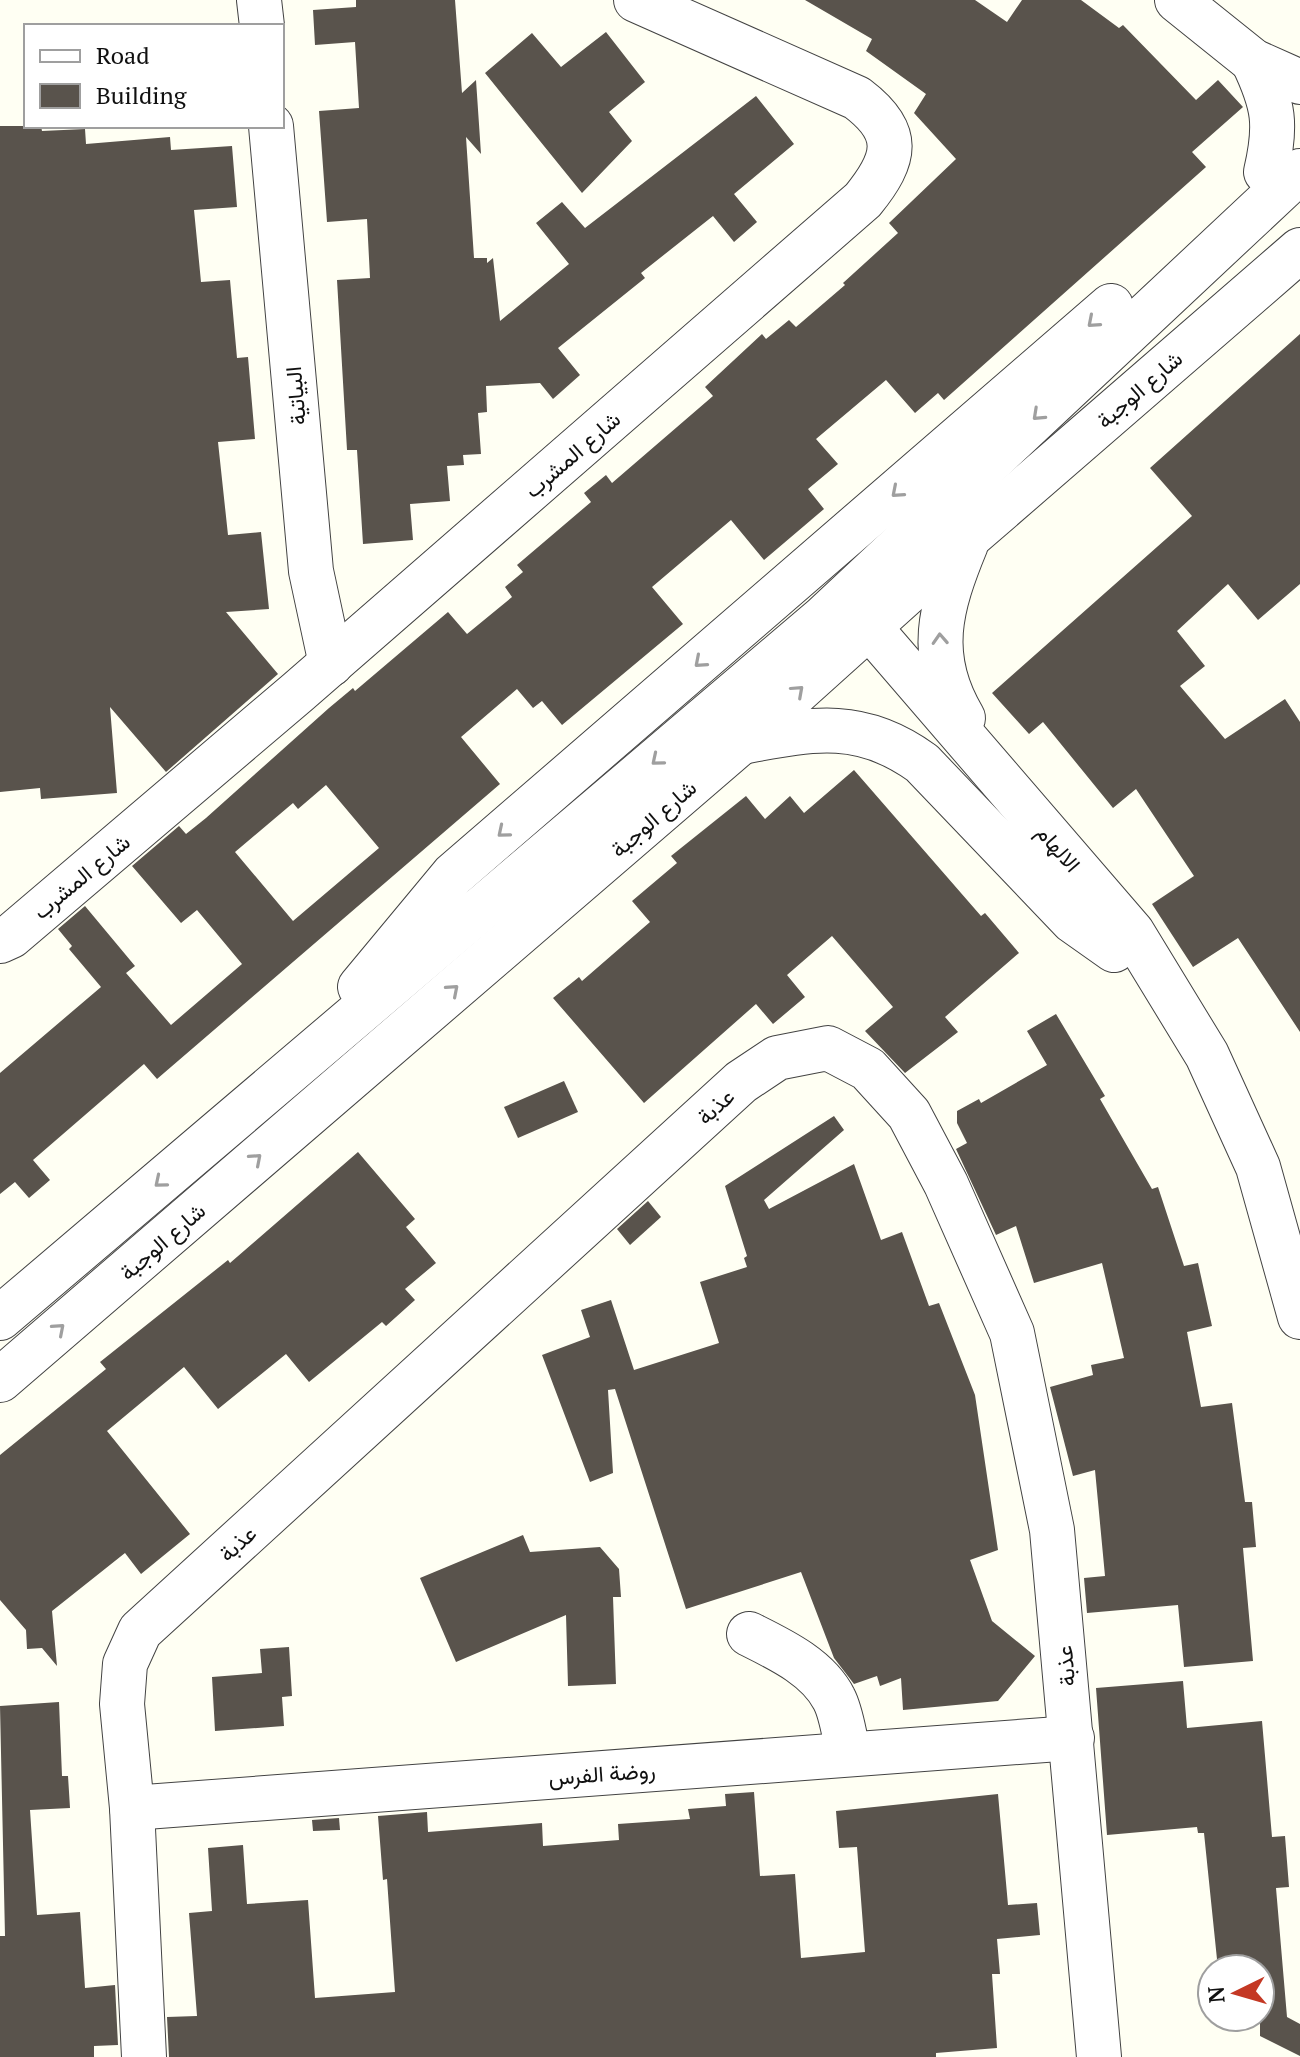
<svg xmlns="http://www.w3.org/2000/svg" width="1300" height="2057" viewBox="0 0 1300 2057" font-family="'PT Serif',Vazirmatn,serif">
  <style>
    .building { fill: #59534c; fill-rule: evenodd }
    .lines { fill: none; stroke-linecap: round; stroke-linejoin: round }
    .minor-casing { stroke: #434343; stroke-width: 46 }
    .minor { stroke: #fff; stroke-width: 44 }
    .oneway { stroke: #9f9f9f }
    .labels { text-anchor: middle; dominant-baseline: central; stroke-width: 8; stroke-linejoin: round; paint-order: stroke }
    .street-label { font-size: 22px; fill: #101010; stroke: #fff }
  </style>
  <rect width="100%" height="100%" fill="#fffff3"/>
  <!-- building -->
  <g class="building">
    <polygon points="356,0 455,0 462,93 476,80 481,154 466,137 474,258 487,258 487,263 493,258 500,321 569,264 536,223 562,202 585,228 756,96 794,144 734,194 757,222 734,242 713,216 641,273 645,278 558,348 580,375 553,399 540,383 486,386 487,412 478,413 481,454 463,455 464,465 447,466 450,501 410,504 413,540 363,544 357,450 347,450 337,280 370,278 367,219 327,222 319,111 359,108 355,42 315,45 313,10 356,7"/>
    <path d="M 805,0 L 975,0 L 1007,22 L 1022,0 L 1081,0 L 1119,28 L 1123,25 L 1196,100 L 1218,80 L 1243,107 L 1192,152 L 1206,167 L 944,400 L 938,393 L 915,413 L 886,380 L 816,439 L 838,464 L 808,489 L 824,509 L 764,560 L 731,520 L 652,587 L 683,624 L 562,725 L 542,701 L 533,708 L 517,689 L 461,737 L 500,784 L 157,1079 L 144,1064 L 33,1160 L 50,1180 L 29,1198 L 15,1182 L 0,1194 L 0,1073 L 101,987 L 69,949 L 72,946 L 58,929 L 85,906 L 135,966 L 126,973 L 171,1025 L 242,964 L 197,910 L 181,923 L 132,866 L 179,826 L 186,834 L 206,818 L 329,708 L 353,688 L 355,691 L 448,612 L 467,634 L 512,597 L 505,587 L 523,572 L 517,565 L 591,502 L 584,493 L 606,475 L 612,483 L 713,396 L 705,387 L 762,334 L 766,339 L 789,320 L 796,327 L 845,285 L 843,283 L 898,233 L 889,223 L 956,159 L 914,113 L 926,94 L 866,51 L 872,39 ZM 326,785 L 379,848 L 293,921 L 235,852 L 293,803 L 298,809 Z"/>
    <polygon points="606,32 645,82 609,112 632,141 582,193 485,73 532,33 561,67"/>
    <polygon points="0,126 41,126 42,131 85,129 86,144 170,137 171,150 232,146 237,207 194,210 201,282 230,280 237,358 248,357 255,439 218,442 228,535 261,532 269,609 226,612 278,674 166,772 110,707 117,793 41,799 40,788 0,792"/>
    <polygon points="1300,334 1300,584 1258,620 1228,584 1177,631 1205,666 1180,686 1225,739 1285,699 1300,722 1300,1032 1238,938 1193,967 1152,904 1194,876 1136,789 1113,808 1043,722 1029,734 992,693 1192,516 1150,468"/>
    <polygon points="854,770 981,916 985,913 1019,953 945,1017 958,1032 905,1073 865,1031 893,1007 832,936 787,975 805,997 773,1024 756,1004 644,1103 553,998 579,977 582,981 650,922 632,901 677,863 671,856 746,796 765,819 790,796 804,813"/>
    <polygon points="1056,1014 1105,1096 1100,1099 1152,1189 1158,1187 1184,1266 1198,1263 1212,1326 1187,1332 1201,1407 1232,1403 1245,1502 1252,1502 1256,1547 1243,1548 1253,1661 1184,1667 1178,1605 1087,1613 1084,1578 1105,1576 1095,1470 1073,1476 1050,1387 1093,1375 1091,1365 1124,1358 1102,1263 1034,1283 1016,1226 996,1235 956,1149 967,1143 957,1123 957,1111 979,1099 981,1103 1047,1065 1027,1031"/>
    <polygon points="564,1081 578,1112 518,1138 504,1107"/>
    <polygon points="834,1116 844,1130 764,1200 769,1209 854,1164 881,1240 902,1232 929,1306 939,1303 975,1395 998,1550 970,1560 992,1621 1035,1656 998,1701 903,1710 901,1678 880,1686 877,1676 854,1684 834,1658 801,1572 686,1609 615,1389 608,1390 613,1473 590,1482 542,1355 590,1337 581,1310 611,1300 634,1370 719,1343 700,1282 747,1267 744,1258 747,1256 725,1186"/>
    <polygon points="358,1152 415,1219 406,1227 436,1263 405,1289 415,1300 386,1326 382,1322 309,1382 286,1354 218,1409 184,1367 107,1431 190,1534 141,1574 125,1553 52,1611 57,1666 42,1648 27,1649 26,1630 0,1600 0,1455 106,1369 100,1362 228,1260 230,1263"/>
    <polygon points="648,1201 661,1217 630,1245 617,1229"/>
    <polygon points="523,1535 530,1552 600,1547 619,1569 621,1597 613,1597 616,1684 568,1686 566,1615 456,1662 420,1578"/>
    <polygon points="289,1647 292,1696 282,1697 284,1726 215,1731 212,1677 262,1673 260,1649"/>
    <polygon points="1183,1681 1187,1728 1262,1721 1272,1837 1285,1836 1289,1887 1276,1888 1287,2017 1300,2024 1300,2056 1260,2036 1260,1969 1218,1969 1204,1833 1198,1833 1197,1827 1107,1835 1096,1688"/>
    <polygon points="59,1702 62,1776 68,1776 70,1808 30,1810 37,1915 80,1912 85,1988 115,1985 118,2045 94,2046 94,2057 0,2057 0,1936 5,1936 0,1706"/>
    <polygon points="754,1792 760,1876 795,1874 801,1958 865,1952 857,1847 839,1848 836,1811 998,1794 1008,1905 1037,1903 1040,1935 997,1939 1000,1974 992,1974 997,2048 936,2053 936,2057 169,2057 167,2017 197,2016 189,1913 212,1911 208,1848 243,1845 247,1904 308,1900 315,1998 395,1992 387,1879 383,1880 378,1816 427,1812 428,1832 542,1823 543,1846 619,1840 618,1824 690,1819 688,1809 726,1806 725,1794"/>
    <polygon points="339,1818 340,1830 313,1831 312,1820"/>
  </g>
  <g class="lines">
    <defs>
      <g id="minor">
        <polyline points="259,0 262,26"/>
        <polyline points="1177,0 1253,61 1300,82"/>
        <path d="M 1253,61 C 1274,105 1277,125 1266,172"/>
        <polyline points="271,126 311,571 331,664"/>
        <polyline points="851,606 1132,932 1207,1055 1258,1167 1300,1317"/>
        <path d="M 963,718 C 926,656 940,607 966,544"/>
        <path d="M 741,742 C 811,729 860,718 922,763 L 1073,921 L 1114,950"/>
        <path d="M 0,941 L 11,936 L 298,692 L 863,200 C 897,158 902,132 857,98 L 636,0"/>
        <polyline points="360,987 453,875 1111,306"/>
        <polyline points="0,1318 823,618 1300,171"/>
        <polyline points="0,1380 741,742 969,537 1300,250"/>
        <path d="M 749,1634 C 779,1649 818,1667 834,1699 C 842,1714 844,1737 849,1754"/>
        <polyline points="132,1808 1072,1738"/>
        <polyline points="144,2057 132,1808 122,1704 125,1664 140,1631 741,1082 777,1058 828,1048 868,1069 909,1114 946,1184 1012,1333 1052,1530 1099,2057"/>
      </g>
    </defs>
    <!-- minor casing -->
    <use href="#minor" class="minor-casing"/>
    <!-- minor -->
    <use href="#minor" class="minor"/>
  </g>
  <!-- one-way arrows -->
  <defs><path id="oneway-chevron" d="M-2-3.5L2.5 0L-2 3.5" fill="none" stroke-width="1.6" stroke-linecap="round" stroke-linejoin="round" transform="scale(2)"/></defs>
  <g class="oneway">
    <use href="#oneway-chevron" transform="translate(1093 322) rotate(139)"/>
    <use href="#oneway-chevron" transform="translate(1038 415) rotate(137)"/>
    <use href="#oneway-chevron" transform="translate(897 492) rotate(139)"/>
    <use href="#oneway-chevron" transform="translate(940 639) rotate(-93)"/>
    <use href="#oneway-chevron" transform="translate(700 662) rotate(139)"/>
    <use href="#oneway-chevron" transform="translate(798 691) rotate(-42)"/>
    <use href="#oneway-chevron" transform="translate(657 760) rotate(140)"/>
    <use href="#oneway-chevron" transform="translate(503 832) rotate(140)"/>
    <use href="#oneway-chevron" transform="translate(453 990) rotate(-41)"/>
    <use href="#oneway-chevron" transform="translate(256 1159) rotate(-41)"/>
    <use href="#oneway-chevron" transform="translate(160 1182) rotate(140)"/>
    <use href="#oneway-chevron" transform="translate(59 1329) rotate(-41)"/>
  </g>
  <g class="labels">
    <!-- street labels -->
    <g class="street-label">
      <text transform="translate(1139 389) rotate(-41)">شارع الوجبة</text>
      <text transform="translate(295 396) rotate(-95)">البياتية</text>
      <text transform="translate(572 454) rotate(-41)">شارع المشرب</text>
      <text transform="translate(653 818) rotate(-41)">شارع الوجبة</text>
      <text transform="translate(1059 848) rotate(49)">الالهام</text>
      <text transform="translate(81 876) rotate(-40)">شارع المشرب</text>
      <text transform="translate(715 1106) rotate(-42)">عذبة</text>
      <text transform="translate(162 1241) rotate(-41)">شارع الوجبة</text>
      <text transform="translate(237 1543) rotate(-42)">عذبة</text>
      <text transform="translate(1065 1666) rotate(-95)">عذبة</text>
      <text transform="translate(602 1773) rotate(-4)">روضة الفرس</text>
    </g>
  </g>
  <!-- legend -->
  <rect x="24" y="24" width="260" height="104" fill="#ffffff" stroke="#9f9f9f" stroke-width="2"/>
  <rect x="40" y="50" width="40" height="12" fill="#ffffff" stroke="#9f9f9f" stroke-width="2"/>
  <text x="96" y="64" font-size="24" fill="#101010">Road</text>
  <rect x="40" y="84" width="40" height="24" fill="#59534c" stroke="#9f9f9f" stroke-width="2"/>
  <text x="96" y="104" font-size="24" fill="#101010">Building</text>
  <!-- north arrow -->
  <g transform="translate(1236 1993) rotate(265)"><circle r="38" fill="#ffffff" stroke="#9f9f9f" stroke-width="2"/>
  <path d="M0-6L14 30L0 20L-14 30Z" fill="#c43824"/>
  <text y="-12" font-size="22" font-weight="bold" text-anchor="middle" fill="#101010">N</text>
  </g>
</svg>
